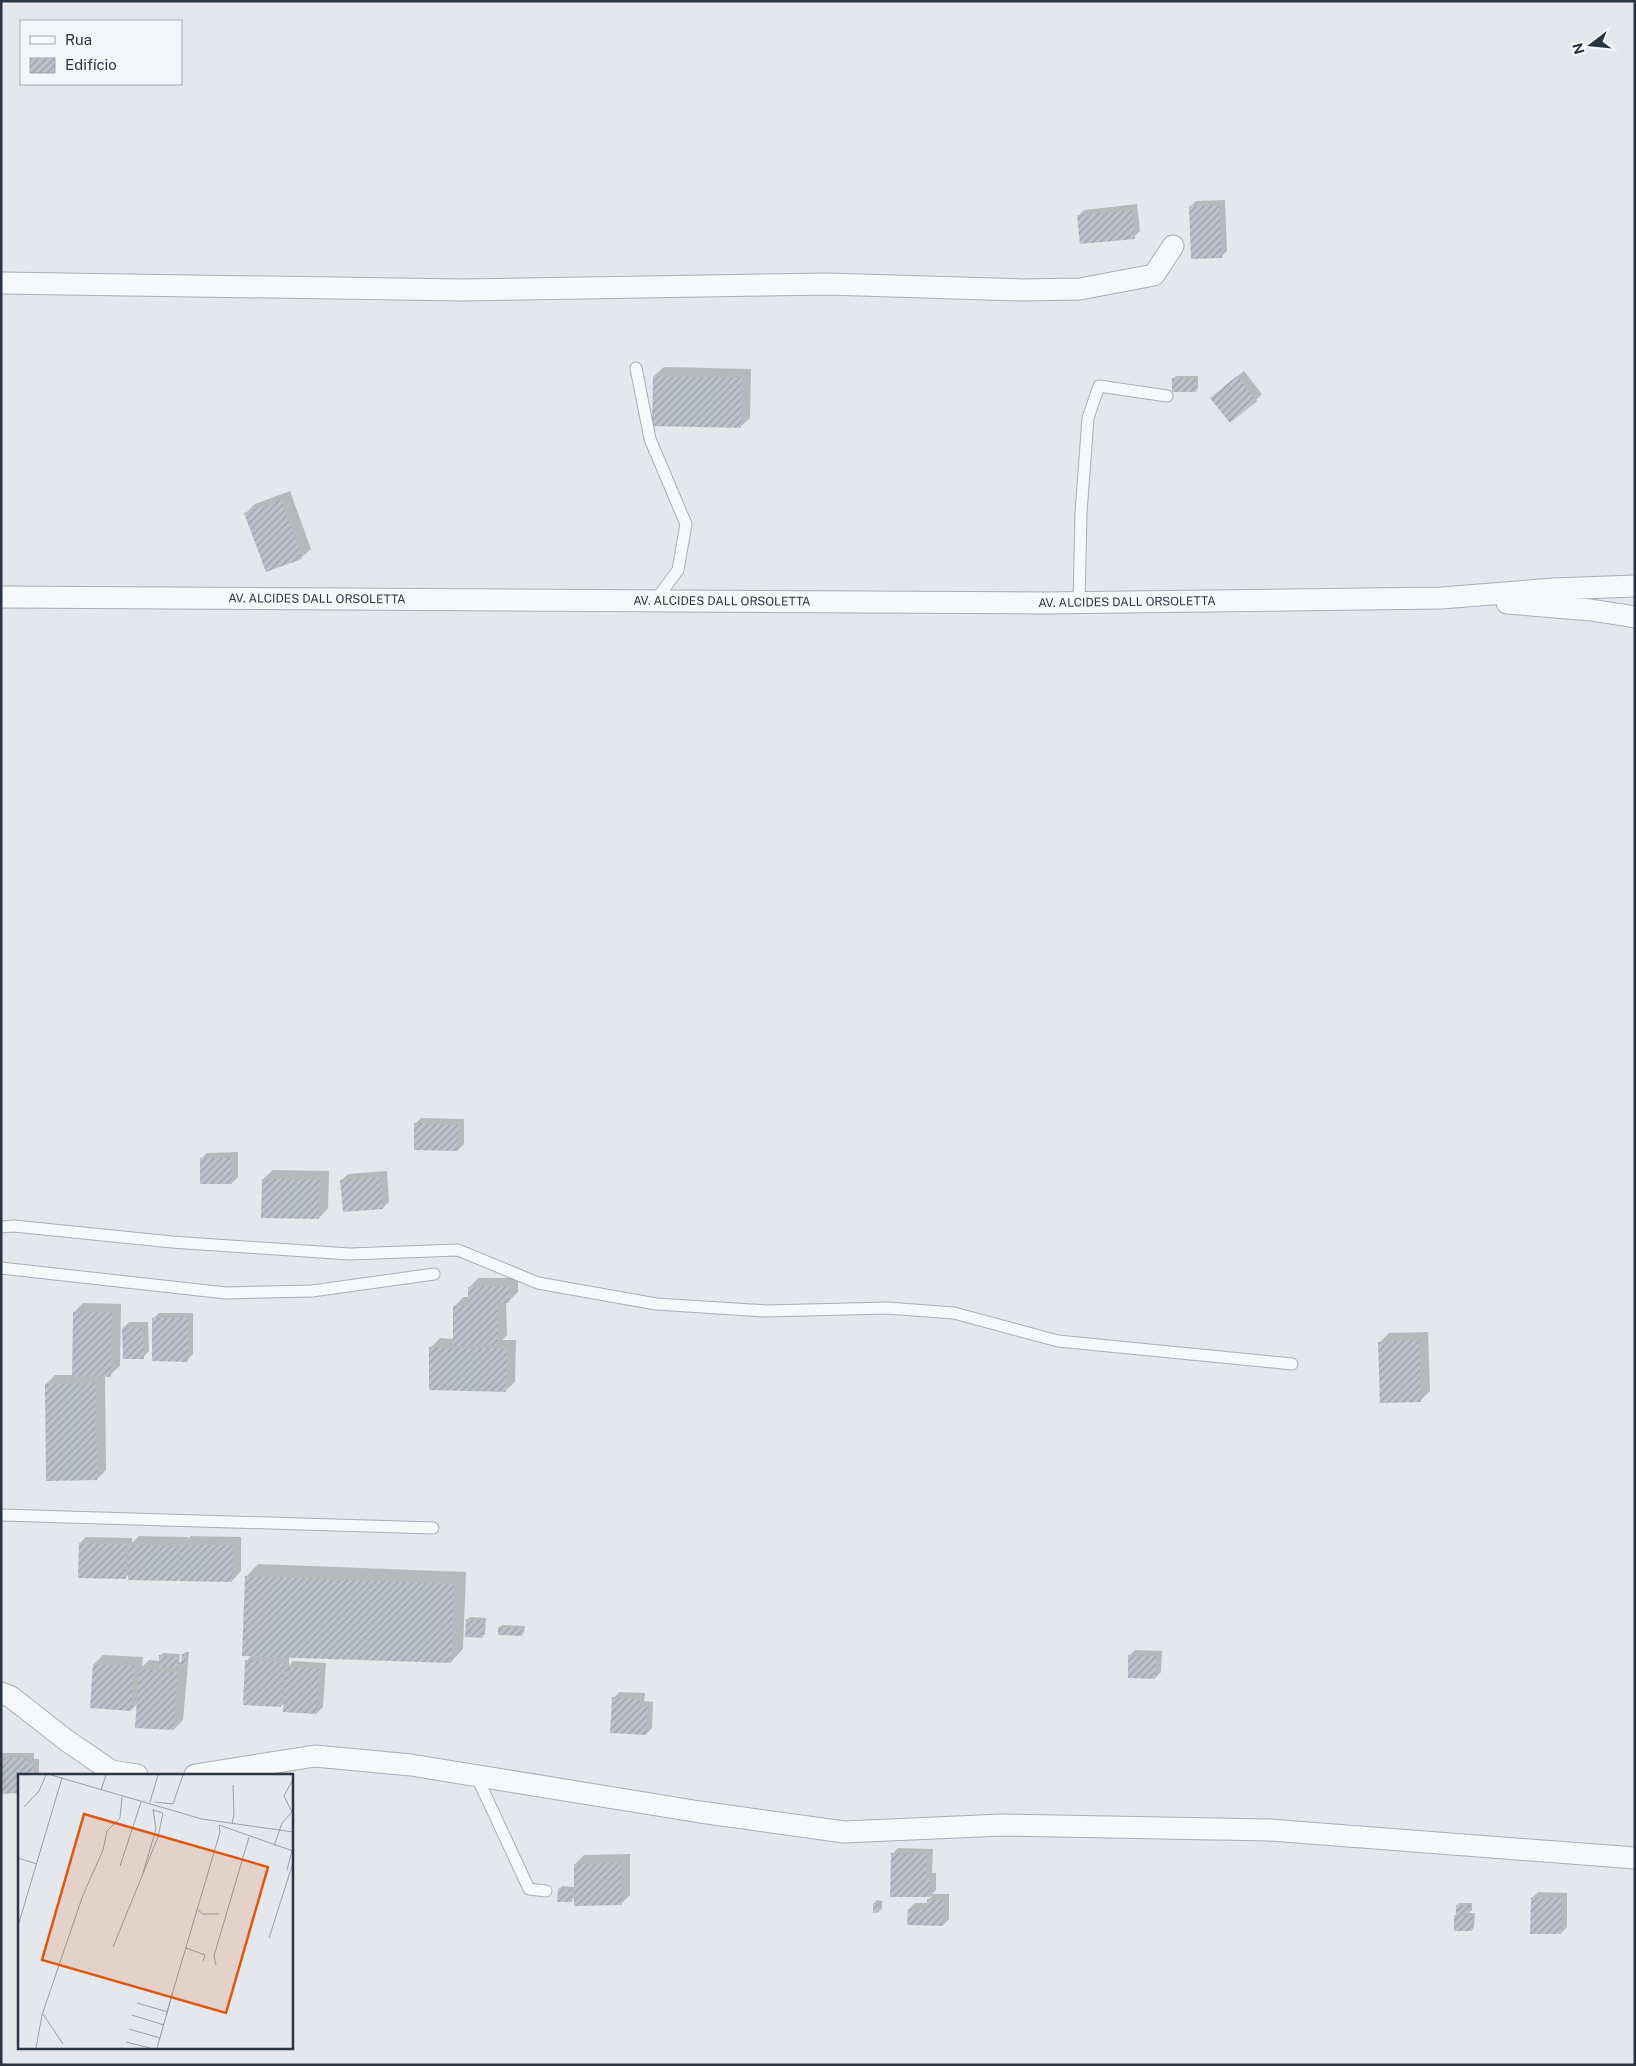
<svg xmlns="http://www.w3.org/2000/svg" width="1636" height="2066" viewBox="0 0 1636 2066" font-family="'Public Sans',sans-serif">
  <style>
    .shadow { fill: #0003 }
    .building { fill: url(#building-hatch) }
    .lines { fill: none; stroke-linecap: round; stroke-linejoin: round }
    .service-casing { stroke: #a9aeb7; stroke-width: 13 }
    .minor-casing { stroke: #a9aeb7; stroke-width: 23 }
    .service { stroke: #f7f8fa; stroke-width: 11 }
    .minor { stroke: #f7f8fa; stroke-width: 21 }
    .labels { text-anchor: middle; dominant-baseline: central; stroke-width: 4.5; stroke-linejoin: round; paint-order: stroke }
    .street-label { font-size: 12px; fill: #2b3445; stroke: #f4f6f9 }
    .inset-road { fill: none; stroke: #9a9fa9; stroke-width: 1 }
    .view { fill: #df570f; fill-opacity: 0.15; stroke: #df570f; stroke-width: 2.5 }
    .inset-edge { fill: none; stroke: #2b3445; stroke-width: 2.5 }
  </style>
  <defs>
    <pattern id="building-hatch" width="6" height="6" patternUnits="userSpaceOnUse" patternTransform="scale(1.25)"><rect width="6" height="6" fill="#bbc0ca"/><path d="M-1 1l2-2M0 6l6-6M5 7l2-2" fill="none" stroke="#989da6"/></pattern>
  </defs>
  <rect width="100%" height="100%" fill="#e4e7ec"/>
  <!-- shadow -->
  <g class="shadow">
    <polygon points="1225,200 1227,251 1221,257 1190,207 1196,201"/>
    <polygon points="1137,204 1140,231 1134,237 1078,216 1084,210"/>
    <polygon points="664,367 751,369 750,418 740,427 654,376"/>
    <polygon points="1244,371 1262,394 1256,400 1218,392"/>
    <polygon points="1176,376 1198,376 1198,388 1196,391 1174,379"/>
    <polygon points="290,491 311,549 301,558 246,513 255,504"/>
    <polygon points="421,1118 464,1119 464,1144 458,1150 415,1124"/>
    <polygon points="238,1152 238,1177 232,1183 201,1159 207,1153"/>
    <polygon points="273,1170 329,1171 328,1208 319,1218 263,1179"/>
    <polygon points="387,1171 389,1202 383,1208 342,1180 348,1174"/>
    <polygon points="478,1278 518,1278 518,1292 509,1301 506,1301 507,1335 502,1340 516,1340 515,1382 505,1391 431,1347 440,1338 455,1339 454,1307 463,1297 469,1297 469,1288"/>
    <polygon points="83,1303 121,1304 120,1366 110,1375 105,1375 106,1470 97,1479 46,1384 55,1375 73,1375 74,1312"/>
    <polygon points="159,1313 193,1313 193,1354 187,1360 153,1319"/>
    <polygon points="129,1322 148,1322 149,1351 143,1357 123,1328"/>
    <polygon points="1428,1332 1430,1391 1420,1401 1380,1342 1389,1333"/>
    <polygon points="139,1536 188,1537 188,1539 191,1536 241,1537 241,1571 232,1581 181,1577 178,1580 129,1574 125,1578 80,1543 86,1537 132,1538 132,1543"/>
    <polygon points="258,1564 466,1572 463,1649 451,1662 289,1656 289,1666 293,1661 326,1663 323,1707 317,1713 285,1702 281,1706 246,1661 253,1655 246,1577"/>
    <polygon points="470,1617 486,1618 485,1634 483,1636 467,1620"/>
    <polygon points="502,1625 525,1626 524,1632 522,1635 499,1627"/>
    <polygon points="1135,1650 1162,1651 1161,1672 1155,1678 1129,1656"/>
    <polygon points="186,1652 189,1652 183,1720 174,1729 138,1703 131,1710 94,1664 103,1655 143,1657 142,1667 149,1660 160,1661 161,1655 163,1653 180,1654 179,1662 182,1662 183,1654"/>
    <polygon points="620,1692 645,1693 644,1701 653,1702 652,1728 646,1734 613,1698"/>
    <polygon points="1,1753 34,1753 34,1759 39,1759 39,1775 19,1775 1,1792"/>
    <polygon points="898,1848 933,1849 932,1873 936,1873 936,1890 932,1894 949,1894 949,1919 943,1925 909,1909 915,1903 928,1903 928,1900 932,1896 891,1895 892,1854"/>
    <polygon points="630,1854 630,1895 621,1904 575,1897 571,1901 559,1889 562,1886 575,1887 575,1864 584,1855"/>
    <polygon points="1538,1892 1567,1893 1567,1927 1561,1933 1532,1898"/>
    <polygon points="877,1900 882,1901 882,1909 879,1911 874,1903"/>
    <polygon points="1460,1903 1472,1903 1472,1910 1468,1913 1475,1913 1474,1927 1472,1930 1456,1916 1457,1905"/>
  </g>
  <!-- building -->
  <g class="building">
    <polygon points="1219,205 1222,258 1191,259 1189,206"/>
    <polygon points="1132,210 1135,239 1080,244 1077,215"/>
    <polygon points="653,376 742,378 741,428 652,426"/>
    <polygon points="1237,376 1257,401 1230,423 1210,398"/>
    <polygon points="1172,378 1196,379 1196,392 1172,392"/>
    <polygon points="281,500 302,559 266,572 244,513"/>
    <polygon points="414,1123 459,1125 458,1151 414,1150"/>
    <rect x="200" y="1158" width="32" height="26"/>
    <polygon points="381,1177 383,1209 343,1212 340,1180"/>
    <polygon points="262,1179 320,1180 319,1219 261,1218"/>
    <polygon points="509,1286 509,1303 497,1303 498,1345 453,1346 453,1306 468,1306 468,1287"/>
    <polygon points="73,1312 112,1312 111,1377 72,1376"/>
    <polygon points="152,1318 188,1318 188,1362 152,1361"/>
    <polygon points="142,1327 144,1359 123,1359 122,1328"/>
    <polygon points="1419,1340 1421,1402 1380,1403 1378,1342"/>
    <polygon points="429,1347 507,1349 506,1392 429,1390"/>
    <polygon points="96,1383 97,1480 46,1481 45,1384"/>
    <polygon points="79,1543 126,1544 126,1579 78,1578"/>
    <polygon points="128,1545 179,1546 178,1581 128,1580"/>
    <polygon points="180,1545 233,1545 232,1582 179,1581"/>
    <polygon points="245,1576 454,1584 451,1663 242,1656"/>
    <polygon points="466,1619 483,1620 483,1638 465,1637"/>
    <polygon points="498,1627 523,1628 522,1636 498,1635"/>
    <polygon points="182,1654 186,1654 186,1665 181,1665"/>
    <polygon points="159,1655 178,1656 177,1669 159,1668"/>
    <polygon points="1128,1655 1156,1656 1155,1679 1128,1678"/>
    <polygon points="245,1660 284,1663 281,1707 243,1705"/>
    <polygon points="93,1664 134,1666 131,1711 90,1708"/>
    <polygon points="286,1667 320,1669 317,1714 283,1712"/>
    <polygon points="139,1669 178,1672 174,1730 135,1728"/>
    <polygon points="612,1697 639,1699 639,1707 648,1707 646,1735 610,1733"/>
    <polygon points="28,1758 28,1764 33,1764 34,1775 19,1775 19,1793 1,1794 1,1759"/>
    <polygon points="891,1853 927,1854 926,1878 930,1878 930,1897 890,1897"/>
    <polygon points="621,1863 622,1905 574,1906 574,1864"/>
    <polygon points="558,1888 572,1889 572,1902 557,1902"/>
    <polygon points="1531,1897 1562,1898 1561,1934 1530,1934"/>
    <polygon points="927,1899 944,1900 943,1926 907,1925 908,1909 927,1909"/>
    <polygon points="873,1903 879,1903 879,1912 873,1913"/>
    <polygon points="1456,1905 1470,1905 1469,1914 1456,1914"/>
    <polygon points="1454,1915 1473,1916 1472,1931 1454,1931"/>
  </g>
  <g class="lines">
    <defs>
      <g id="service">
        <polyline points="636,368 650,439 686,524 678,570 655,601"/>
        <polyline points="1079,603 1081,513 1088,418 1099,386 1167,396"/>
        <polyline points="1,1227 14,1226 172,1242 349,1254 458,1250 538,1283 656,1304 766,1311 887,1308 954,1313 1058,1341 1292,1364"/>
        <polyline points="1,1268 226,1293 312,1291 434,1274"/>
        <polyline points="1,1515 433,1528"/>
        <polyline points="476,1775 529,1889 546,1891"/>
      </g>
      <g id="minor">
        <polyline points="1,283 461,290 828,284 1022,290 1080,289 1154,275 1173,246"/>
        <path id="s1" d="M 1,597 L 1044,603 L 1442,598 L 1553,589 L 1635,586"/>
        <polyline points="1507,603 1591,610 1635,617"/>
        <polyline points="1,1693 11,1697 66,1740 111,1771 137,1775"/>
        <polyline points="195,1775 315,1756 411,1765 700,1812 844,1832 1002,1825 1269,1830 1635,1858"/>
      </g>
    </defs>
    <!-- service casing -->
    <use href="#service" class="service-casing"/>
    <!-- minor casing -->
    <use href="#minor" class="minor-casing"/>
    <!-- service -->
    <use href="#service" class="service"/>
    <!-- minor -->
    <use href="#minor" class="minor"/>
  </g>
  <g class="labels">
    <!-- street labels -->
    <g class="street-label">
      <text stroke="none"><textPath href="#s1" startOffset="316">AV. ALCIDES DALL ORSOLETTA</textPath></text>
      <text stroke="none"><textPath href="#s1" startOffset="721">AV. ALCIDES DALL ORSOLETTA</textPath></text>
      <text stroke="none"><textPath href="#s1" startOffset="1126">AV. ALCIDES DALL ORSOLETTA</textPath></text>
    </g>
  </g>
  <!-- overview -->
  <g transform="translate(18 1774)">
    <rect width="275" height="275" fill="#e4e7ec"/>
    <path class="inset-road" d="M 33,1 L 184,45 L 275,58M 83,16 L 88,1M 132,28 L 140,1M 137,28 L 155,30 L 165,1M 6,33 L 21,17 L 28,1M 214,50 L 216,40 L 215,11M 201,51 L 275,77M 256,72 L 264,49 L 274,38 L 266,22 L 275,5M 0,84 L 19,90M 102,92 L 123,28M 269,96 L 274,77M 125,99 L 138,55 L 135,35M 180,136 L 185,140 L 201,140M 0,152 L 44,4M 251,164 L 275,89M 95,173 L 140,63 L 145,39 L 135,36M 168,174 L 187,181 L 185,187M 198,191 L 196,182 L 231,63M 119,229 L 150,238M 25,240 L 45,270M 114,241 L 146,251M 148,241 L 202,58 L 201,51M 111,255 L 142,264M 108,268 L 132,274M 18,274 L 24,241 L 65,121 L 85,76 L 89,57 L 102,44 L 104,23M 139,274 L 155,218"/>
    <path class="view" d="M 66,40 L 250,93 L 208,239 L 24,186 Z"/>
    <rect width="275" height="275" class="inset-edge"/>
  </g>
  <!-- border -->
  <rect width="1636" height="2066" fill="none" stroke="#2b3445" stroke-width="5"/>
  <!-- legend -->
  <rect x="20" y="20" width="162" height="65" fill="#f4f6f9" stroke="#a4a8b1"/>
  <rect x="30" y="36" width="25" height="8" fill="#f7f8fa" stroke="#a4a8b1"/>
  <text x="65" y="45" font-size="15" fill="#2b3445">Rua</text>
  <rect x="30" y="58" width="25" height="15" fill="url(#building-hatch)" stroke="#a4a8b1"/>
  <text x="65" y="70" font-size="15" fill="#2b3445">Edifício</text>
  <!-- north arrow -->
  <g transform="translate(1591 45) rotate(254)" stroke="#f4f6f9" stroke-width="4" paint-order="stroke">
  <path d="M0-4L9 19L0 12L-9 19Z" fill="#2b3445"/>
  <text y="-8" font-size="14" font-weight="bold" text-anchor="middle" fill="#2b3445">N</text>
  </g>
</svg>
